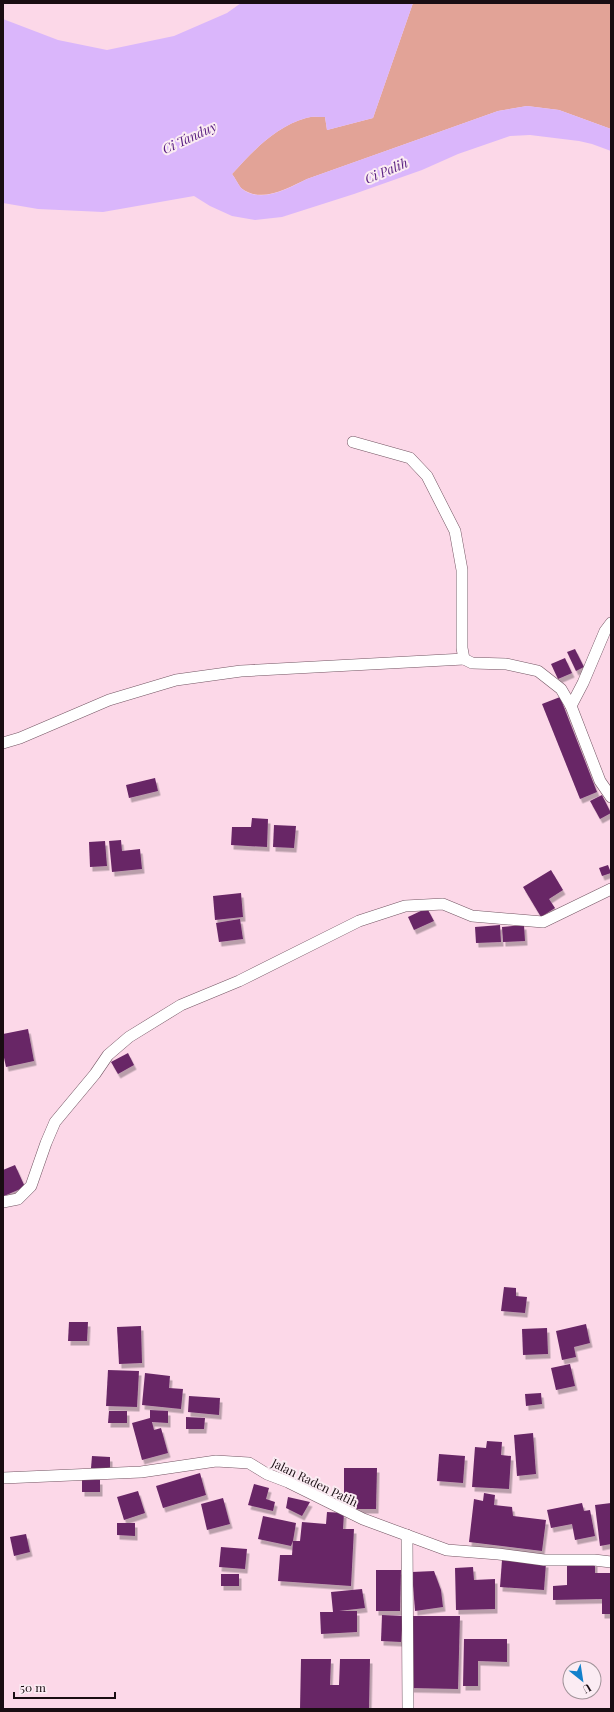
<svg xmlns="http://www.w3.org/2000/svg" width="614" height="1712" viewBox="0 0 614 1712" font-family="'Playfair Display',serif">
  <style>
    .green { fill: #e2a397 }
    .water { fill: #dab6fb }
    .building { fill: #682666; filter: url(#shadow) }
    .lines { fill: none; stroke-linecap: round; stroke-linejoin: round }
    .street-casing { stroke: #735563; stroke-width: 12 }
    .street { stroke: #fff; stroke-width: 11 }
    .labels { text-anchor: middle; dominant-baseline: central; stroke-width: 4; stroke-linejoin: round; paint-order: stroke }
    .street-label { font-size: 12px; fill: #190d12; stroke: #fbecf3 }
    .water-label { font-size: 13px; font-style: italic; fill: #5a2082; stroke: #fbecf3 }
  </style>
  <defs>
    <filter id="shadow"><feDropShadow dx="2.5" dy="4.5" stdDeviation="0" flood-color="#0004"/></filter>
  </defs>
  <rect width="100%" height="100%" fill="#fcd8e8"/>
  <!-- green -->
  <path class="green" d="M 413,3 L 611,3 L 611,129 L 559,110 L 527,106 L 498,111 L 307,179 C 288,188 261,204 241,188 C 238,184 235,178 232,174 C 253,151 275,127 306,118 C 312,116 319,117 325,117 L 327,130 L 373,118 Z"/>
  <!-- water -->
  <path class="water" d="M 241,3 L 413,3 L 373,118 L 327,130 L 325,117 C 319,117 312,116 306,118 C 275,127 253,151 232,174 C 235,178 238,184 241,188 C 261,205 288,188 307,179 L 498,111 L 527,106 L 559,110 L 611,129 L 611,151 L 592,144 L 579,141 L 530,135 L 510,136 L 458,154 L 422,170 L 354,194 L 282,217 L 255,220 L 232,216 L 210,206 L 194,196 L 103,212 L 38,209 L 3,203 L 3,19 L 58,40 L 107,50 L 174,36 L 227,13 Z"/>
  <!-- building -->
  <g class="building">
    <polygon points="575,649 584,667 576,671 567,652"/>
    <polygon points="565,658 572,673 558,679 551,664"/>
    <polygon points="560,697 597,792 580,799 542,704"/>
    <polygon points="155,778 158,791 129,798 126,785"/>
    <polygon points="602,795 611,813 600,819 590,801"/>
    <polygon points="252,818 268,819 267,847 231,845 232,827 251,827"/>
    <polygon points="274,825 296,826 294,848 273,847"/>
    <polygon points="121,840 122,851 140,849 142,869 112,872 109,841"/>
    <polygon points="105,841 107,866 90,867 89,842"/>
    <polygon points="608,865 611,873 602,876 599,868"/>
    <polygon points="551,870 563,890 549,899 555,908 541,917 523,887"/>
    <polygon points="241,893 243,917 215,920 213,896"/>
    <polygon points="427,908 434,921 414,930 408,917"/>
    <polygon points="240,919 243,939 219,942 216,923"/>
    <polygon points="500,925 501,942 476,943 475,927"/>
    <polygon points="524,925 525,941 503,942 502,927"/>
    <polygon points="28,1029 34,1061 6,1067 3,1053 3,1034"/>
    <polygon points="128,1053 134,1065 118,1074 111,1062"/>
    <polygon points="15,1165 25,1187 4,1196 3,1170"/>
    <polygon points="504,1287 516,1288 516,1296 527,1297 525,1313 501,1311"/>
    <polygon points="69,1322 88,1322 87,1341 68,1341"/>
    <polygon points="586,1324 590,1343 574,1347 576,1357 562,1360 556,1331"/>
    <polygon points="141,1326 142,1363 119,1364 117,1327"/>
    <polygon points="547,1328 548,1354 523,1355 522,1329"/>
    <polygon points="570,1364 575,1386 556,1390 551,1368"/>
    <polygon points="108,1370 139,1371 137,1407 106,1406"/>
    <polygon points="145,1373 170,1376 169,1388 183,1389 181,1409 142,1405"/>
    <polygon points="541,1393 542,1404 526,1406 525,1394"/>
    <polygon points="189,1396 220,1398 219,1415 188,1412"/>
    <polygon points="150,1410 168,1411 168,1423 152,1422 154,1430 161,1428 168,1453 142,1460 132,1423 150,1418"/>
    <polygon points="109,1411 127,1411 127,1423 108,1423"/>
    <polygon points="186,1417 205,1418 204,1429 186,1429"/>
    <polygon points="533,1433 536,1474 517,1476 514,1435"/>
    <polygon points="487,1441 502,1442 501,1455 511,1456 509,1489 472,1487 475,1447 486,1448"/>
    <polygon points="439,1454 465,1456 463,1483 437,1481"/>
    <polygon points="92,1456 110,1457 110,1469 91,1468"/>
    <polygon points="344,1468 377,1468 376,1509 344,1509"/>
    <polygon points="200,1473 206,1495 163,1508 156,1486"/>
    <rect x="82" y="1480" width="18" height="12"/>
    <polygon points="254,1484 269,1488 266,1499 275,1502 273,1511 248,1505"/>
    <polygon points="138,1491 145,1513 124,1520 117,1497"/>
    <polygon points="484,1493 495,1495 494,1505 512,1507 513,1516 546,1520 542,1551 469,1542 474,1499 483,1501"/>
    <polygon points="288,1497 310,1502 302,1516 286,1508"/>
    <polygon points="223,1498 230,1524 207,1530 201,1504"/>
    <polygon points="582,1503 584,1511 590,1510 595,1536 575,1540 572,1524 551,1528 547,1510"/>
    <polygon points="611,1503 611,1544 600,1546 595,1505"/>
    <polygon points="327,1512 344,1513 343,1529 354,1529 351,1586 278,1581 280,1555 292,1555 293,1541 300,1541 302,1522 326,1524"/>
    <polygon points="263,1516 296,1523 293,1541 291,1546 258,1539"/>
    <polygon points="117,1523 135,1523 135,1536 117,1535"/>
    <polygon points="26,1534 30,1552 14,1556 10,1537"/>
    <polygon points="221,1547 247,1549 245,1569 219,1567"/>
    <polygon points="502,1560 546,1563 544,1590 500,1587"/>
    <polygon points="595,1562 595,1573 611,1573 611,1614 602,1614 602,1599 553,1600 553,1586 567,1585 567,1563"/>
    <polygon points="473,1567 474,1580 495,1579 495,1609 456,1610 455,1568"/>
    <polygon points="376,1570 401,1570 400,1611 376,1611"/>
    <polygon points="434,1571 441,1590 443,1607 415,1611 412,1572"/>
    <rect x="221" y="1574" width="18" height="12"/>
    <polygon points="362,1589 365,1608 339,1611 357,1611 357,1632 321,1634 320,1612 333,1612 331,1592"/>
    <polygon points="382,1615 403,1616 401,1642 381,1641"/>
    <polygon points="412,1616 460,1616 458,1689 410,1688"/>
    <polygon points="464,1639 507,1639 507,1662 478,1661 478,1686 463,1686"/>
    <polygon points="301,1659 331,1659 330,1685 339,1685 340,1659 370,1659 369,1709 300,1709"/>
  </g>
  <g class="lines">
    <defs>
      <g id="street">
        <polyline points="353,442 410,458 427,476 455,531 462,570 462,648 464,659 472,663 506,664 538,671 561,689 571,706"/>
        <polyline points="611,623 605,631 583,683 571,706 600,781 611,797"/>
        <polyline points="3,743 20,738 109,700 176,680 241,671 464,659"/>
        <polyline points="3,1202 18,1199 31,1186 46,1143 55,1122 95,1074 108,1055 129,1037 181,1005 239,981 359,921 405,906 443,904 472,916 543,922 611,889"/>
        <polyline points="3,1478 141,1472 216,1461 249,1463 267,1474 288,1482 363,1519 447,1550 498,1554 544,1560 594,1560 611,1562"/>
        <polyline points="407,1535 408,1709"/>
      </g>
    </defs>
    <!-- street casing -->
    <use href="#street" class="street-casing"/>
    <!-- street -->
    <use href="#street" class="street"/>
  </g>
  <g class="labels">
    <!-- street labels -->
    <g class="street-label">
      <text transform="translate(315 1482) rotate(26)">Jalan Raden Patih</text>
    </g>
    <!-- water labels -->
    <g class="water-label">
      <text transform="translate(189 137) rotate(-25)">Ci Tanduy</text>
      <text transform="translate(386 170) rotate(-23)">Ci Palih</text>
    </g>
  </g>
  <!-- border -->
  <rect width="614" height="1712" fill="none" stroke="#190d12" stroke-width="8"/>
  <!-- north arrow -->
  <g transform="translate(582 1680) rotate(150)"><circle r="19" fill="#fbecf3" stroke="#a19399"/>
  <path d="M0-3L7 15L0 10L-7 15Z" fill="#1281cb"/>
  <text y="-6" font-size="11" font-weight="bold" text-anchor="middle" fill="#190d12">U</text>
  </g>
  <!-- scale -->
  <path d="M14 1692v6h101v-6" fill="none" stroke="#190d12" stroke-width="2"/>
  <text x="20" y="1692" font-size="12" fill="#190d12" stroke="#fbecf3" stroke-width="3" paint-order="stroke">50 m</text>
</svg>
